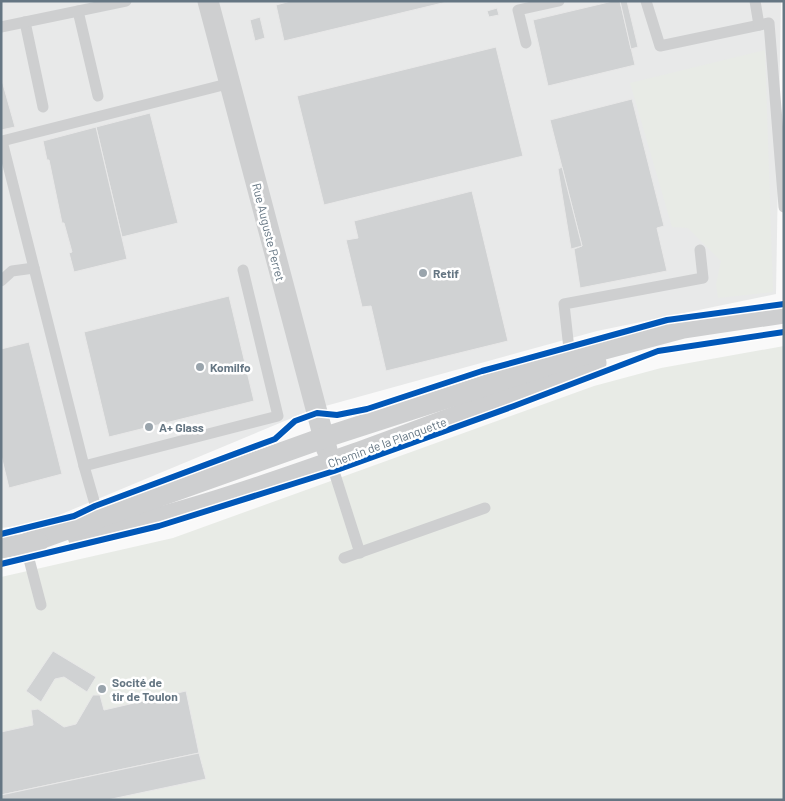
<svg xmlns="http://www.w3.org/2000/svg" width="785" height="801" viewBox="0 0 785 801" font-family="Barlow,sans-serif">
  <style>
    .built { fill: #e8e9e9 }
    .green { fill: #e8ebe6 }
    .building { fill: #d0d2d3; stroke: #e8e8e8 }
    .lines { fill: none; stroke-linecap: round; stroke-linejoin: round }
    .service { stroke: #cecfd0; stroke-width: 11 }
    .minor { stroke: #cecfd0; stroke-width: 21 }
    .cycleway-casing { stroke: #fff; stroke-width: 9 }
    .cycleway { stroke: #0057b8; stroke-width: 6 }
    .poi-dot { fill: #99a4ac; stroke: #fff; stroke-width: 2 }
    .labels { text-anchor: middle; dominant-baseline: central; stroke-width: 5; stroke-linejoin: round; paint-order: stroke }
    .street-label { font-size: 12px; fill: #657683; stroke: #fff }
    .poi-label { font-size: 12px; font-weight: bold; fill: #657683; stroke: #fff; text-anchor: start }
  </style>
  <rect width="100%" height="100%" fill="#f9f9f9"/>
  <!-- built -->
  <polygon class="built" points="1,1 781,1 776,294 597,331 311,410 40,523 1,528"/>
  <!-- green -->
  <g class="green">
    <polygon points="765,50 773,292 718,298 716,284 721,261 688,228 672,227 630,83"/>
    <polygon points="784,346 784,800 1,800 1,577 173,538 594,386 661,368"/>
  </g>
  <!-- building -->
  <g class="building">
    <polygon points="291,1 451,1 284,41 276,5"/>
    <polygon points="613,1 620,1 635,65 548,86 533,20"/>
    <polygon points="620,1 627,1 638,47 631,49"/>
    <polygon points="497,8 499,15 489,17 487,11"/>
    <polygon points="260,17 265,38 255,41 250,20"/>
    <polygon points="496,47 523,156 324,205 297,96"/>
    <polygon points="1,77 15,127 1,130"/>
    <polygon points="632,99 664,226 657,228 667,271 580,288 574,249 582,246 550,120"/>
    <polygon points="150,113 178,223 122,237 96,127"/>
    <polygon points="96,127 127,259 74,272 69,253 72,252 64,223 62,223 49,160 47,160 43,141"/>
    <polygon points="562,167 582,246 571,249 558,169"/>
    <polygon points="472,191 508,341 386,371 371,306 362,307 346,240 358,238 354,221"/>
    <polygon points="229,296 254,401 109,437 84,332"/>
    <polygon points="29,342 62,474 9,488 1,455 1,349"/>
    <polygon points="53,651 96,677 87,692 64,677 55,679 41,702 26,691"/>
    <polygon points="186,691 199,753 1,795 1,732 33,725 31,710 38,709 64,727 76,724 93,695 100,695 104,710"/>
    <polygon points="199,753 206,779 107,800 1,800 1,795"/>
  </g>
  <g class="lines">
    <!-- service -->
    <g class="service">
      <polyline points="646,1 660,46 769,23 784,207"/>
      <polyline points="755,1 759,25"/>
      <polyline points="78,11 98,96"/>
      <polyline points="25,22 43,107"/>
      <polyline points="1,27 126,1"/>
      <polyline points="526,43 518,10 559,1"/>
      <polyline points="1,281 12,271 34,268"/>
      <polyline points="570,358 564,304 703,278 700,250"/>
      <polyline points="331,462 360,553"/>
      <polyline points="84,466 278,416 243,270"/>
      <polyline points="99,518 84,466 2,141 231,83"/>
      <polyline points="25,544 41,605"/>
      <polyline points="344,558 485,508"/>
    </g>
    <!-- minor -->
    <g class="minor">
      <polyline points="208,1 327,450"/>
      <path d="M 78,537 C 172,518 264,486 354,454 C 435,424 516,395 596,363"/>
      <polyline points="25,544 323,438 570,358 683,328 784,313"/>
      <polyline points="1,548 38,542"/>
    </g>
    <defs>
      <g id="cycleway">
        <polyline points="1,534 74,516 95,506 275,439 295,421 317,413 337,415 367,409 482,371 667,320 784,304"/>
        <polyline points="1,564 159,526 334,471 514,406 658,351 784,332"/>
      </g>
    </defs>
    <!-- cycleway casing -->
    <use href="#cycleway" class="cycleway-casing"/>
    <!-- cycleway -->
    <use href="#cycleway" class="cycleway"/>
  </g>
  <!-- markers -->
  <g class="poi-dot">
    <circle cx="423" cy="273" r="5"/>
    <circle cx="200" cy="367" r="5"/>
    <circle cx="149" cy="427" r="5"/>
    <circle cx="102" cy="689" r="5"/>
  </g>
  <g class="labels">
    <!-- street labels -->
    <g class="street-label">
      <text transform="translate(269 232) rotate(76)">Rue Auguste Perret</text>
      <text transform="translate(387 442) rotate(-20)">Chemin de la Planquette</text>
    </g>
    <!-- poi labels -->
    <g class="poi-label">
      <text x="433" y="273">Retif</text>
      <text x="210" y="367">Komilfo</text>
      <text x="159" y="427">A+ Glass</text>
      <text x="112" y="682">Socité de<tspan x="112" dy="14">tir de Toulon</tspan></text>
    </g>
  </g>
  <!-- border -->
  <rect width="785" height="801" fill="none" stroke="#657683" stroke-width="5"/>
</svg>
